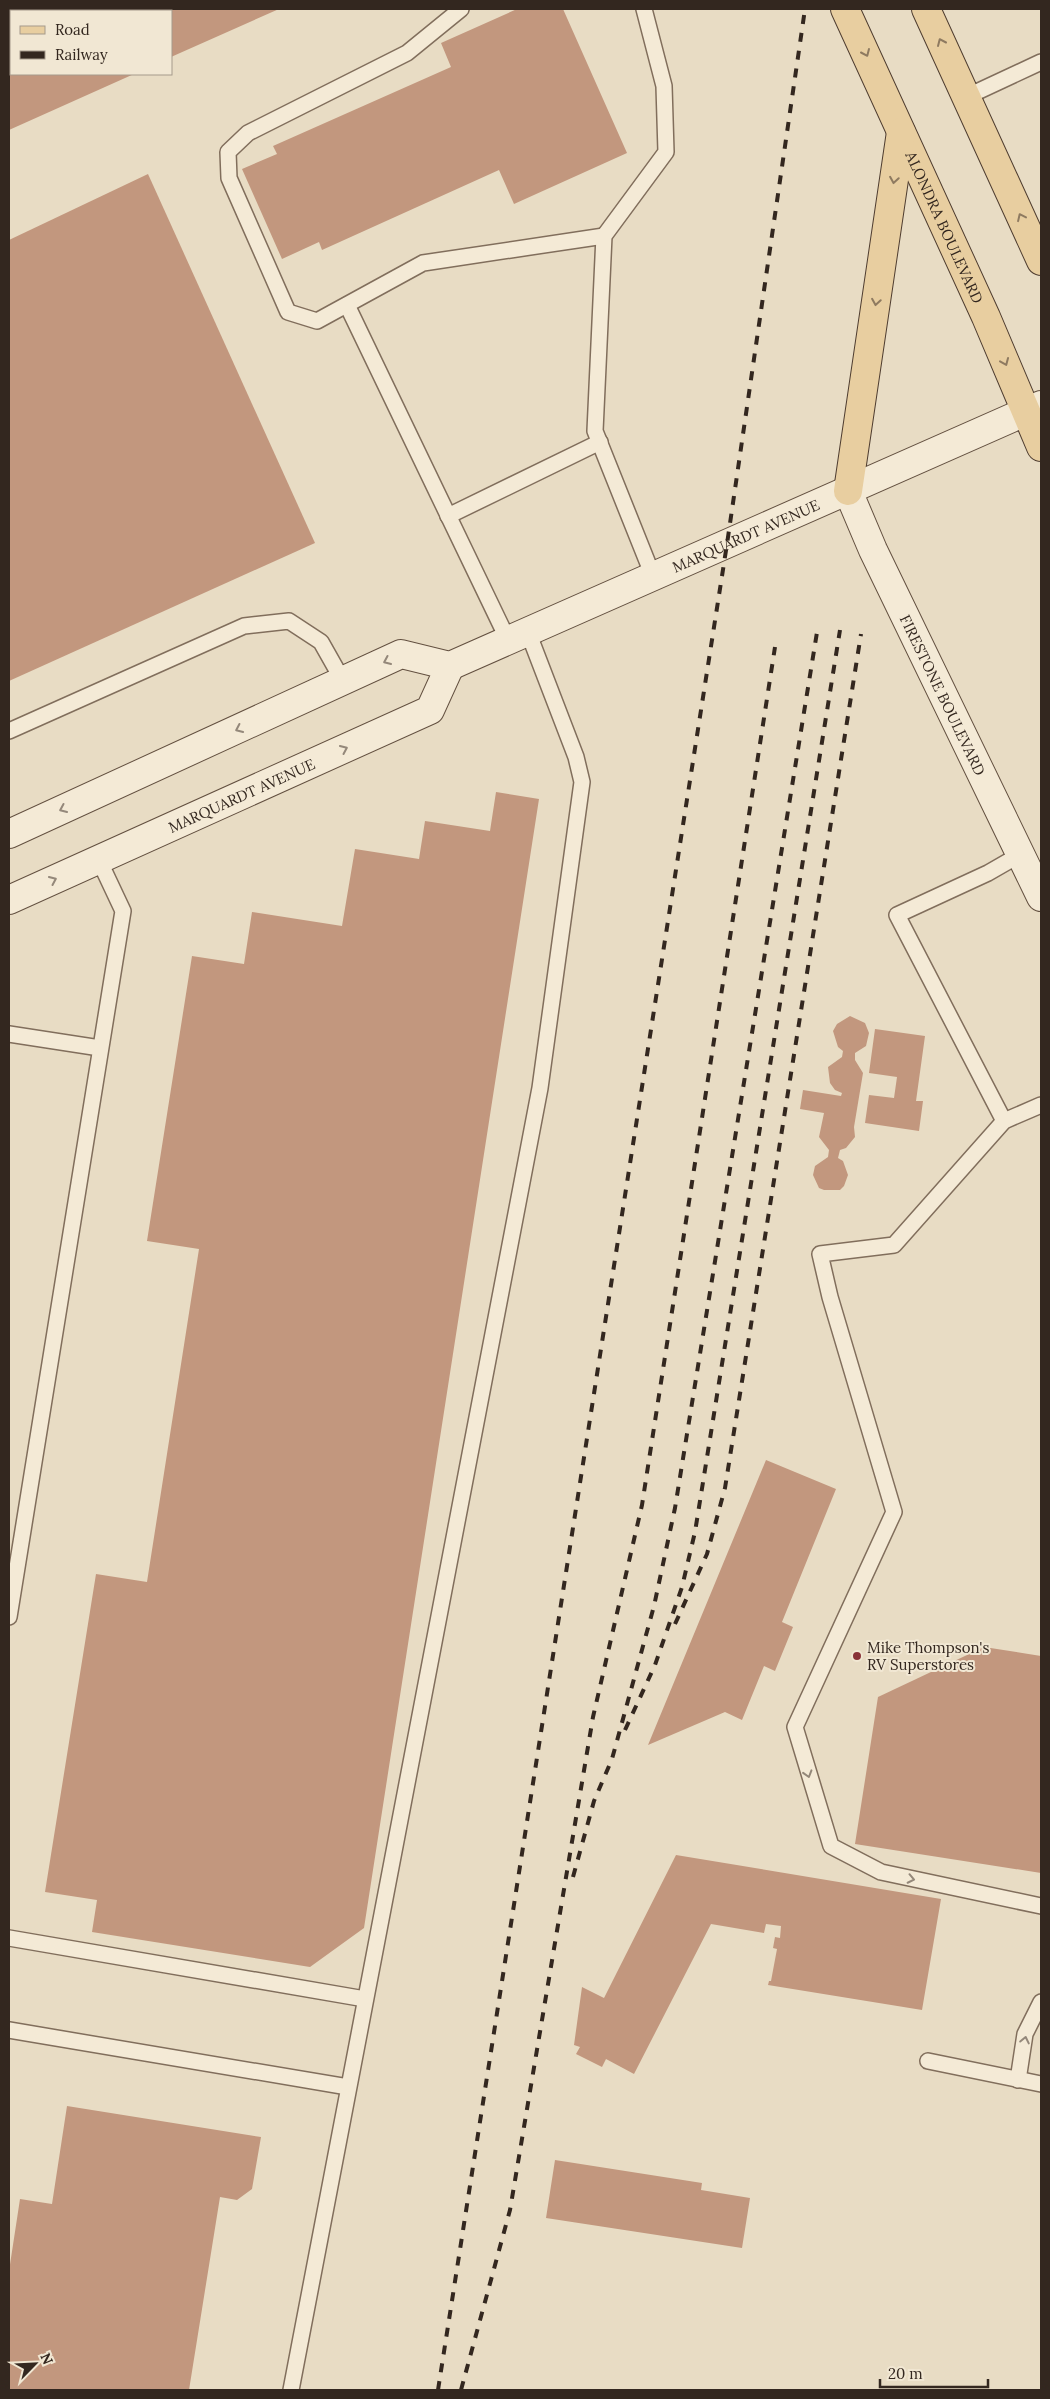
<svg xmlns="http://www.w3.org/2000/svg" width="1050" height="2399" viewBox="0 0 1050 2399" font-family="Lora,serif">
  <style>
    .building { fill: #c2977e }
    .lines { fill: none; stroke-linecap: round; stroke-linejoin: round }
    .lane-casing { stroke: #816e5c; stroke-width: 18 }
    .secondary-casing { stroke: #635040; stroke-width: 30 }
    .primary-casing { stroke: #4f3d30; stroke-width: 30 }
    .lane { stroke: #f4ead6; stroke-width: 15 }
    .secondary { stroke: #f4ead6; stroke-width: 28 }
    .primary { stroke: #e8cea0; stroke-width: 28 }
    .rail { stroke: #33271f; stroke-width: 4; stroke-dasharray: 9 9; stroke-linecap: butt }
    .oneway { stroke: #8e7a60 }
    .oneway2 { stroke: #94887a }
    .poi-dot { fill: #893338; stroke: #f1e7d3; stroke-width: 2 }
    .labels { text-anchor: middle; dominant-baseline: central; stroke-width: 4; stroke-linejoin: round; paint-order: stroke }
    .street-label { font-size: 15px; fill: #33271f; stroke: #f1e7d3 }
    .poi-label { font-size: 15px; fill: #33271f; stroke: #f1e7d3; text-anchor: start }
  </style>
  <rect width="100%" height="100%" fill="#e8dcc4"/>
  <!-- building -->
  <g class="building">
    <polygon points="9,9 279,9 171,57 171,11 11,11 11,74 134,74 9,130"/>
    <polygon points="517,9 563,9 627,153 514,204 499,170 322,250 319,242 282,259 242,169 277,154 273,146 451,67 441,43"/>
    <polygon points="148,174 315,543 9,681 9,240"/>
    <polygon points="496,792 539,799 364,1928 310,1967 92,1932 97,1900 45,1892 96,1574 147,1582 199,1249 147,1241 192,956 244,964 252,912 342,926 355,849 419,859 425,821 490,831"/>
    <polygon points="850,1016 865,1023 869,1033 866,1046 855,1053 855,1060 863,1073 854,1127 855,1137 846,1148 840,1150 838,1158 843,1161 848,1175 844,1186 840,1190 824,1190 819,1188 813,1175 815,1166 828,1157 829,1150 819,1137 824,1113 800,1109 803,1090 841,1096 842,1093 835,1090 830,1083 828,1067 842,1057 843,1051 838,1047 833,1031 837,1024"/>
    <polygon points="875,1029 925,1036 916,1101 923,1101 919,1131 865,1123 869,1095 894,1098 897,1077 869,1073"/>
    <polygon points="766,1460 836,1489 782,1622 793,1627 775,1671 764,1666 742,1720 725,1712 648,1745"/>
    <polygon points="984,1647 1041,1656 1041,1873 855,1844 878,1697"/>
    <polygon points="676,1855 941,1899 922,2010 768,1985 769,1981 771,1981 777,1949 773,1948 775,1937 780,1938 781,1926 766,1924 764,1933 711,1924 634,2074 606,2059 602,2067 576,2054 580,2047 574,2045 582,1987 604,1998"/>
    <polygon points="67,2106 261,2137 252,2189 237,2200 220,2197 189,2390 9,2390 9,2271 20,2199 52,2204"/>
    <polygon points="555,2160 702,2183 701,2190 750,2198 742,2248 546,2218"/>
  </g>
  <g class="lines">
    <defs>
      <g id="lane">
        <polyline points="461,9 407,53 248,133 228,152 229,178 288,312 317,321 423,263 604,236"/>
        <polyline points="644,9 664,86 666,152 604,236 595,431 653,576"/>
        <polyline points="966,97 1041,62"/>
        <polyline points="347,305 508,640"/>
        <polyline points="448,516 600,442"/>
        <polyline points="9,731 244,626 289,621 321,642 343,681"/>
        <polyline points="9,1034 100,1048"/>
        <polyline points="1041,1105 1004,1121 894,1245 820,1254 830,1297 894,1512 795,1727 831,1846 881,1872 1041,1906"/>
        <polyline points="1004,1121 897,915 988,873 1021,854"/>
        <polyline points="9,1617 123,911 99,860"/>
        <polyline points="9,1938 365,1999"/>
        <polyline points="9,2030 348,2087"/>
        <polyline points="928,2061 1041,2084"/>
        <polyline points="1018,2080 1025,2034 1041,2002"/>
        <polyline points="291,2390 540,1088 582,782 576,757 528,632"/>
      </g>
      <g id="secondary">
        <path id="s1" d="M 848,491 L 873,550 L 1041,897"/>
        <path id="s2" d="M 9,834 L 401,654 L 450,666 L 1041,405"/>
        <path id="s3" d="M 9,900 L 430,710 L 450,666"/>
      </g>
      <g id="primary">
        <path id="s4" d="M 845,9 L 986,317 L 1041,447"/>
        <polyline points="926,9 1041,261"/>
        <polyline points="848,491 901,132"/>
      </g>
    </defs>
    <!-- lane casing -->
    <use href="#lane" class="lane-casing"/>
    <!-- secondary casing -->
    <use href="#secondary" class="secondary-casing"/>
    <!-- primary casing -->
    <use href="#primary" class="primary-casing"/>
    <!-- lane -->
    <use href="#lane" class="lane"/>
    <!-- secondary -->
    <use href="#secondary" class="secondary"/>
    <!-- primary -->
    <use href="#primary" class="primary"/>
    <!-- rail -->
    <g class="rail">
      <polyline points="675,1624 707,1554 725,1488 861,634"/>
      <polyline points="625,1730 655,1665 682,1587 695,1532 840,630"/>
      <polyline points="573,1877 594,1801 612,1759 654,1606 675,1508 818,626"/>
      <polyline points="438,2390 727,544 805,9"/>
      <polyline points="461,2390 510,2210 593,1717 642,1505 775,647"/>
    </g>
  </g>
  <!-- one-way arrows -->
  <defs><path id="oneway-chevron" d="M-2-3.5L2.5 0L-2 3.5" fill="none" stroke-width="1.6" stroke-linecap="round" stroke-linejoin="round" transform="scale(1.25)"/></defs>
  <g class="oneway">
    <use href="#oneway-chevron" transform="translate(941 42) rotate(-114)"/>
    <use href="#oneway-chevron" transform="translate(866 53) rotate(66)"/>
    <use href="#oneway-chevron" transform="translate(894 180) rotate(99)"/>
    <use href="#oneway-chevron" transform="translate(1021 217) rotate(-115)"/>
    <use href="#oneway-chevron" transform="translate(876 302) rotate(99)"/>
    <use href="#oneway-chevron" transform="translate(1005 362) rotate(67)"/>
  </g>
  <g class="oneway2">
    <use href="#oneway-chevron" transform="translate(387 661) rotate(156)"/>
    <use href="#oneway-chevron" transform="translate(239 729) rotate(155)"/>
    <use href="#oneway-chevron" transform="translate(344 749) rotate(-24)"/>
    <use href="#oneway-chevron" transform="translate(63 809) rotate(156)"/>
    <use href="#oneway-chevron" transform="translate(53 880) rotate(-24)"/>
    <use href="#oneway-chevron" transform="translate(808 1774) rotate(73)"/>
    <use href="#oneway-chevron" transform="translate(911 1879) rotate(12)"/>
    <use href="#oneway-chevron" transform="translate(1025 2040) rotate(-78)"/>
  </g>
  <!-- markers -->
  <circle class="poi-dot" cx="857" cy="1656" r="5"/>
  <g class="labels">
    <!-- street labels -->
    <g class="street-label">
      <text stroke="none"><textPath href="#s4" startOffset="240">ALONDRA BOULEVARD</textPath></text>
      <text stroke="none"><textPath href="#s2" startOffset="805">MARQUARDT AVENUE</textPath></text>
      <text stroke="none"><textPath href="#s1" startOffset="225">FIRESTONE BOULEVARD</textPath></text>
      <text stroke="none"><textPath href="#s3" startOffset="255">MARQUARDT AVENUE</textPath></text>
    </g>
    <!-- poi labels -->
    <g class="poi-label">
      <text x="867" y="1647">Mike Thompson's<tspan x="867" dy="17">RV Superstores</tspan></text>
    </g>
  </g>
  <!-- border -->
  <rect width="1050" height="2399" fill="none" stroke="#33271f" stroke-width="20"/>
  <!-- legend -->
  <rect x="10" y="10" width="162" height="65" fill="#f1e7d3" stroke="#a59a8b"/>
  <rect x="20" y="26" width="25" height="8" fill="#e8cea0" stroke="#a59a8b"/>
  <text x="55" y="35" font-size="15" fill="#33271f">Road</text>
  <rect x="20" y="51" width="25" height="8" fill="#33271f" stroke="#a59a8b"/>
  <text x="55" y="60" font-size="15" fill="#33271f">Railway</text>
  <!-- north arrow -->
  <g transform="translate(35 2364) rotate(66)" stroke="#f1e7d3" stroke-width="4" paint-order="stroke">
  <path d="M0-4L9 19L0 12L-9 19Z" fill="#33271f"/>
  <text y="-8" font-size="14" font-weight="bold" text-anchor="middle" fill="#33271f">N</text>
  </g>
  <!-- scale -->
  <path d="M880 2379v8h108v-8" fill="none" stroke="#33271f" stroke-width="2.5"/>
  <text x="888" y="2379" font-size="15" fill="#33271f" stroke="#f1e7d3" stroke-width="4" paint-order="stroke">20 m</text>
</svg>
